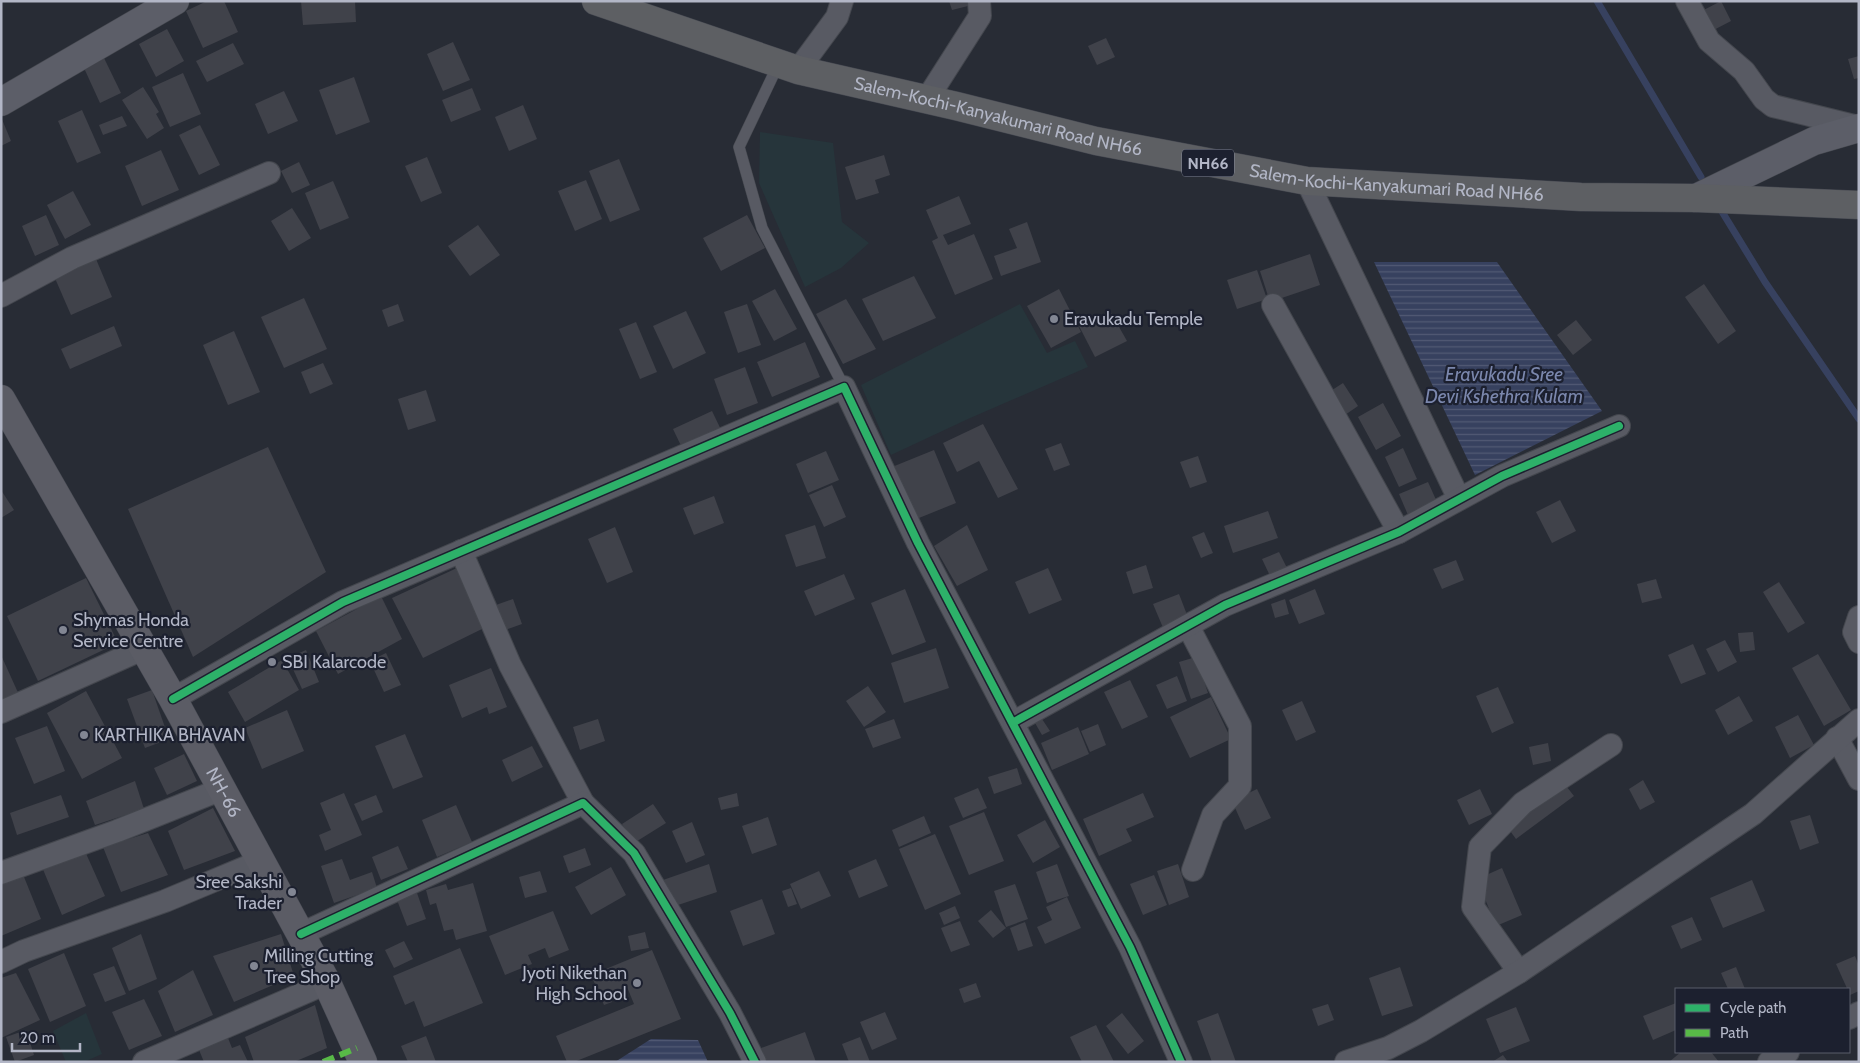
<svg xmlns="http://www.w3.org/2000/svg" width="1860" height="1063" viewBox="0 0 1860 1063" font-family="Cabin,sans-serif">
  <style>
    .green { fill: #26353b }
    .water { fill: url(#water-rules) }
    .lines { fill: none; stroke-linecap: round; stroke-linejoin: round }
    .stream { stroke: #37415f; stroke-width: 7 }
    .building { fill: #40424a }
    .lane-casing { stroke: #44474e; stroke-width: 12 }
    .street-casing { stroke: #44474e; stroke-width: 24 }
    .secondary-casing { stroke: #44474e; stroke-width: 29 }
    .primary-casing { stroke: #464952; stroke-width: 29 }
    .highway-casing { stroke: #454851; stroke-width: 29 }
    .lane { stroke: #585a63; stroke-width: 11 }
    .street { stroke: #585a63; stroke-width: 22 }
    .secondary { stroke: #5c5e68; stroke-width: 28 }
    .primary { stroke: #5b5c65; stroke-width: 28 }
    .highway { stroke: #5d5f63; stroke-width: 28 }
    .quiet { stroke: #58b947; stroke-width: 6; stroke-dasharray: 12 6; stroke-linecap: butt }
    .cycleway-casing { stroke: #1c202f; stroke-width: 11 }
    .cycleway { stroke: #2db169; stroke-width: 8 }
    .poi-dot { fill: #828693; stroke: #1c202f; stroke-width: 2 }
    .labels { text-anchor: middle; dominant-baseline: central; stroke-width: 4.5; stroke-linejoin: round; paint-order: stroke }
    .shield { fill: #1c202f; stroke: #858999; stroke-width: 1 }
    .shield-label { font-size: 16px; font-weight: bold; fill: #b2b6c6 }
    .street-label { font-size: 18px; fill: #b2b6c6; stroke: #1c202f }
    .poi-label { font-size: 18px; fill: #b2b6c6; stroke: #1c202f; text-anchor: start }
    .water-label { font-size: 19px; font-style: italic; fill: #7b87ad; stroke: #1c202f }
  </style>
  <defs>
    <pattern id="water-rules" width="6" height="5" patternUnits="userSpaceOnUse" patternTransform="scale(1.25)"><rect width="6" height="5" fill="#37415f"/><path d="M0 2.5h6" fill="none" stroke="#525a74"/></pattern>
  </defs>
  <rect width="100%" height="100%" fill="#282c35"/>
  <!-- green -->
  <g class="green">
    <polygon points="760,132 833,143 842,222 869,243 841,268 805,287 759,183"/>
    <polygon points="1020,304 1047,353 1075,341 1088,367 968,419 891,455 861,385"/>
    <polygon points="86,1013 102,1054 84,1062 66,1062 53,1031"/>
  </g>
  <!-- water -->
  <g class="water">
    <polygon points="1374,262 1497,262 1602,411 1475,475"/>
    <polygon points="651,1039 698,1040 708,1062 615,1062"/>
  </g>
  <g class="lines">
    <!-- stream -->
    <g class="stream">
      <polyline points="1597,1 1701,177"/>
      <polyline points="1721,210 1765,282 1859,419"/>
    </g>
  </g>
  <!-- building -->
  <g class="building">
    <polygon points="207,1 224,1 238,32 203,48 186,11"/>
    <polygon points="301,1 355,1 356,22 303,25"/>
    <polygon points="949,1 971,1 972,5 952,10"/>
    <polygon points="1721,1 1731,21 1708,33 1698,13"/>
    <polygon points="167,29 184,61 156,77 139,44"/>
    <polygon points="1106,38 1115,57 1097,65 1088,46"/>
    <polygon points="453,42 470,80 443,91 427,54"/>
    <polygon points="233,43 244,64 207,82 196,61"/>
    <polygon points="1859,56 1859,78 1854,79 1848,59"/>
    <polygon points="104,58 121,93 100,103 84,68"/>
    <polygon points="183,73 201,114 170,127 152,87"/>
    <polygon points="354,77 370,122 336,135 319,90"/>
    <polygon points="143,87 159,112 156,114 164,128 147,139 122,100"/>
    <polygon points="472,88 481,110 451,122 442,100"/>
    <polygon points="284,91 298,121 268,134 255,104"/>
    <polygon points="523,105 537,139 509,151 495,117"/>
    <polygon points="82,110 101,153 77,163 58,121"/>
    <polygon points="122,116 127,126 103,135 99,125"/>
    <polygon points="1,117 11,141 1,146"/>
    <polygon points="200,125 220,165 199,175 179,135"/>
    <polygon points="161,150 179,190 142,206 125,166"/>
    <polygon points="884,155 890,175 875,180 879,193 856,200 845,167"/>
    <polygon points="427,157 442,193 421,202 405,166"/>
    <polygon points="619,159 640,210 610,222 589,171"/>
    <polygon points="299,162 310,185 292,193 281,171"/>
    <polygon points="586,180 602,219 575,231 558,191"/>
    <polygon points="333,181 349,218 320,230 305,193"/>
    <polygon points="73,191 91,225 65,239 47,205"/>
    <polygon points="959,196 971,224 943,235 948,245 974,234 993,279 955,295 932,241 938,238 926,210"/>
    <polygon points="292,208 311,238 289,251 271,221"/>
    <polygon points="46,215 59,245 35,256 22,226"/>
    <polygon points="747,215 765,248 721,271 703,238"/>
    <polygon points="1027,222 1041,262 1001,276 994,256 1017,248 1009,229"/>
    <polygon points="478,225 500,255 470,276 448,246"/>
    <polygon points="1310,254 1320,285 1270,302 1260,271"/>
    <polygon points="96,259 112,297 71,315 54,276"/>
    <polygon points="1257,270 1267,299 1237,309 1227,280"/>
    <polygon points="914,276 936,318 883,341 862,299"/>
    <polygon points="1704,284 1736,331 1718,344 1685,297"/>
    <polygon points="775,289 797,329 774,341 752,301"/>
    <polygon points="1059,289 1081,332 1051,348 1027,306"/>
    <polygon points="304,298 327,349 284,368 261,317"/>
    <polygon points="846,299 876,349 843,364 816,314"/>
    <polygon points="398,304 404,321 388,327 382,310"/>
    <polygon points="747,304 761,345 738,353 724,312"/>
    <polygon points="686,311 706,353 673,369 653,326"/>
    <polygon points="1110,311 1127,341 1095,357 1079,326"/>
    <polygon points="1576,320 1592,340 1573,355 1557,335"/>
    <polygon points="636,322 657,372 640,379 619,329"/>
    <polygon points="114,326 122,346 70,369 61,349"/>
    <polygon points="234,331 260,392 228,405 203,345"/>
    <polygon points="805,342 820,377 772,397 757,362"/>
    <polygon points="323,363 333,384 310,394 301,372"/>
    <polygon points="745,367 758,403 727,415 714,379"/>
    <polygon points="1343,383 1358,406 1345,415 1329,392"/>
    <polygon points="426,390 436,421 408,430 398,399"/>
    <polygon points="1383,403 1401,436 1376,450 1358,417"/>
    <polygon points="712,411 724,436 685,454 673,429"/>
    <polygon points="983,424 1018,489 998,498 979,461 957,472 943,443"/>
    <polygon points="1061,443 1070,465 1054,471 1045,449"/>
    <polygon points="268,447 326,572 193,657 128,509"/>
    <polygon points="1403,448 1417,479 1399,487 1385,457"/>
    <polygon points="934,450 956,503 914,520 892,467"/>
    <polygon points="826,451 839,480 808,493 796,464"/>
    <polygon points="1198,456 1207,482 1190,488 1180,462"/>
    <polygon points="1428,482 1437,502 1408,515 1399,494"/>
    <polygon points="832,485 846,517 824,527 809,495"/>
    <polygon points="1,490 14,510 1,518"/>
    <polygon points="714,496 724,523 694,535 683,508"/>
    <polygon points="1560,500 1576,531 1552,543 1536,512"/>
    <polygon points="1268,511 1278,538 1233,553 1224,526"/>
    <polygon points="815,525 826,558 796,567 785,535"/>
    <polygon points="967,525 988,570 957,586 934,546"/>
    <polygon points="615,527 633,572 607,583 588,539"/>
    <polygon points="1204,532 1213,553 1201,558 1192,537"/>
    <polygon points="1279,552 1288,570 1271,578 1262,559"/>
    <polygon points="1456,560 1464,580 1442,589 1433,569"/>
    <polygon points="1146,565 1153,588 1133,594 1126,572"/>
    <polygon points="457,568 484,628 423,658 392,598"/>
    <polygon points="1048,568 1062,600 1029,614 1015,582"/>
    <polygon points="844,574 855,599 815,616 804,591"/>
    <polygon points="86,578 118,643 38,681 7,616"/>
    <polygon points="1656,579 1662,598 1642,603 1637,584"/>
    <polygon points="1779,582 1805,623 1788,633 1763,592"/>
    <polygon points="905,589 926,642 892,655 871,603"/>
    <polygon points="1315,589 1325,614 1299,624 1289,600"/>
    <polygon points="1179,594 1189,620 1164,630 1153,604"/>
    <polygon points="381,596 402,639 338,674 316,631"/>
    <polygon points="513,599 522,624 502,631 493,606"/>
    <polygon points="1285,599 1289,614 1275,618 1271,604"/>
    <polygon points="1753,632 1755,650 1740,652 1738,633"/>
    <polygon points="1725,640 1737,662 1718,672 1706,649"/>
    <polygon points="1693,644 1706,674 1681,684 1668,655"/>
    <polygon points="936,648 949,688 904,703 891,663"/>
    <polygon points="306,650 319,682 302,689 288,658"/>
    <polygon points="386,653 401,685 384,692 370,661"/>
    <polygon points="1818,654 1851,710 1824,726 1792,668"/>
    <polygon points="1,655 20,697 1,705"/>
    <polygon points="1196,657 1208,693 1191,699 1179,662"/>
    <polygon points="282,660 299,690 245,722 228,692"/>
    <polygon points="491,668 507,707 489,714 487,707 462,718 449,685"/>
    <polygon points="1177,676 1187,701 1167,709 1156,685"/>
    <polygon points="1130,680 1148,717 1122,729 1104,692"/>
    <polygon points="868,686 886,712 864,727 846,701"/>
    <polygon points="1498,687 1514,723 1492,733 1476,696"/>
    <polygon points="152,690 169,739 145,748 127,699"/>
    <polygon points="86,691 122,758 82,779 47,713"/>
    <polygon points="1739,696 1753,721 1728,735 1715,710"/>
    <polygon points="1211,697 1231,739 1190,758 1170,717"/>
    <polygon points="1302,701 1316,732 1296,741 1282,710"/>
    <polygon points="287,710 304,751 262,769 245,728"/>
    <polygon points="1798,715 1814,745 1790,758 1775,727"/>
    <polygon points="598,719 605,741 580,750 573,727"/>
    <polygon points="894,719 901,738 873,748 865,729"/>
    <polygon points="1042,719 1050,731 1042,735 1035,723"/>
    <polygon points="1098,724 1106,745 1090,752 1081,731"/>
    <polygon points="47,726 65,771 34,784 15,738"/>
    <polygon points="1078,727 1089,754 1052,770 1041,743"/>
    <polygon points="405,734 423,777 393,789 375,746"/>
    <polygon points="1548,743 1551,761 1533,765 1529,747"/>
    <polygon points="532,746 543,767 512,782 502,760"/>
    <polygon points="184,754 197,781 167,795 154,768"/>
    <polygon points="1017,768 1022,784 994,794 988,777"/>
    <polygon points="1643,780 1655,802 1640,810 1629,789"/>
    <polygon points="135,781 144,809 95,825 86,801"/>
    <polygon points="1563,782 1574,796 1516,839 1505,824"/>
    <polygon points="978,788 987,808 963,818 954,798"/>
    <polygon points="1257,789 1271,818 1245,830 1232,801"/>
    <polygon points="1480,789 1492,814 1469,825 1457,800"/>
    <polygon points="344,793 362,835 325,851 319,835 331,830 320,803"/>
    <polygon points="737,793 739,806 721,810 718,798"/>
    <polygon points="1143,793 1154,817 1126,829 1132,841 1099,856 1083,819"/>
    <polygon points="61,795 69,817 17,835 10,813"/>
    <polygon points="376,795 383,812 362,821 354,804"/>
    <polygon points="653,804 666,823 634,843 622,824"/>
    <polygon points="456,805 472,842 437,857 422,820"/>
    <polygon points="213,808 235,851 184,870 168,831"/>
    <polygon points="984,812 1004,861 969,875 949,826"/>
    <polygon points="1810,815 1819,843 1800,850 1790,821"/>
    <polygon points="924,816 931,833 899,847 892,830"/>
    <polygon points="768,817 777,845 752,854 742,826"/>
    <polygon points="1045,820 1060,847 1033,863 1017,835"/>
    <polygon points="692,822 705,855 686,863 672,831"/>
    <polygon points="148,833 168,875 121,892 103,847"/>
    <polygon points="935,834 961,894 925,910 899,849"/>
    <polygon points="398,846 408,869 381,880 372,857"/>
    <polygon points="585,848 591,865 569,873 563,856"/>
    <polygon points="84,849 105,896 62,915 42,867"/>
    <polygon points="342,859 350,880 372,872 377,888 334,903 321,866"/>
    <polygon points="876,859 888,886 859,898 848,871"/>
    <polygon points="709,864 717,892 672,907 663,880"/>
    <polygon points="1057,864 1069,896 1047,903 1036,872"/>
    <polygon points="1178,864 1189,897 1169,905 1157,871"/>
    <polygon points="611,867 626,895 591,915 575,887"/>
    <polygon points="1502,868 1522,915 1496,926 1477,879"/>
    <polygon points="540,871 547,892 525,898 519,877"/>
    <polygon points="819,871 831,896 801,909 790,884"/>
    <polygon points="22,872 41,919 1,936 1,881"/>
    <polygon points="1154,875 1167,905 1143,915 1130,884"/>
    <polygon points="1752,880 1765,911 1723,928 1710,898"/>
    <polygon points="473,883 487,931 456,940 453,929 444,931 436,903 430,905 426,890 446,884 448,890"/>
    <polygon points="1015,884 1028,919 1006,927 994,891"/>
    <polygon points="791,888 797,904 788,907 782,891"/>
    <polygon points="417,893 426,919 407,926 397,900"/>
    <polygon points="1067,897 1081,928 1045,944 1037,927 1052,920 1046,907"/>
    <polygon points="762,899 775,934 743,946 730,911"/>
    <polygon points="955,906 960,918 944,925 939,913"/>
    <polygon points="991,910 1006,928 993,938 978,921"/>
    <polygon points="553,911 569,950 549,958 545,948 528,955 532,964 505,975 489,936"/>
    <polygon points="1692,917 1702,940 1681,949 1671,926"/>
    <polygon points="960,921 970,945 951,952 941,928"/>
    <polygon points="1025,922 1033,946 1018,951 1010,928"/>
    <polygon points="645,932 649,948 631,951 628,936"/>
    <polygon points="141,934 157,979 129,991 112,948"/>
    <polygon points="281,934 294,976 234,1002 213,956"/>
    <polygon points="404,941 413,959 394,968 385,950"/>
    <polygon points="460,948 483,1003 424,1027 414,1001 405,1005 393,976"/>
    <polygon points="652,950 681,1019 574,1062 567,1062 556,1036 634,1004 627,987 609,994 612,1002 604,1005 591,975"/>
    <polygon points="64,953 86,1006 50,1022 28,969"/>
    <polygon points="1855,956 1859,966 1859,991 1850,995 1836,964"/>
    <polygon points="114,966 126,994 105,1002 93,974"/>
    <polygon points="1400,967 1413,1006 1382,1016 1369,978"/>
    <polygon points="1736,967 1745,989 1728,989 1721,973"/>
    <polygon points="193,970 213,1015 175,1032 158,991"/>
    <polygon points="16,973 40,1020 1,1038 1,978"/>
    <polygon points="976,983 981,997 964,1003 959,989"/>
    <polygon points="144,999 162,1036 129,1050 112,1012"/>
    <polygon points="1676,1003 1676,1030 1653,1040 1643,1016"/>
    <polygon points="1328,1004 1334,1020 1318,1026 1312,1009"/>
    <polygon points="315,1005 327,1048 294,1062 254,1062 245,1037"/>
    <polygon points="1516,1007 1530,1041 1500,1053 1486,1019"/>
    <polygon points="885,1012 897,1039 872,1050 860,1022"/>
    <polygon points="1122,1013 1144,1041 1128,1054 1106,1026"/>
    <polygon points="1218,1013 1236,1062 1212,1062 1197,1021"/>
    <polygon points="1096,1025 1114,1062 1082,1062 1070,1037"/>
    <polygon points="26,1030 34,1055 15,1062 6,1037"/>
    <polygon points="805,1032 816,1062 767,1062 761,1048"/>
    <polygon points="226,1033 232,1048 240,1045 248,1062 204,1062 197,1045"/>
    <polygon points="426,1036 436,1062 408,1062 401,1046"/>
    <polygon points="860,1037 870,1062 849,1062 842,1044"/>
    <polygon points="1681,1052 1711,1052 1719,1062 1669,1062"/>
    <polygon points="1503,1055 1508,1062 1492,1062"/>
  </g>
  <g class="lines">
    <defs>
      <polyline id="lane" points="778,65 739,147 762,228 844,387"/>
      <g id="street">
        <polyline points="1687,1 1709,41 1744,71 1764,99 1773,106 1859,127"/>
        <polyline points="798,70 837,17 842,1"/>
        <polyline points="927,99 980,16 979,1"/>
        <polyline points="1307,181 1459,499"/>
        <polyline points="1,296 72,258 269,173"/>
        <polyline points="1273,305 1399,532"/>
        <polyline points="461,551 510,665 583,803"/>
        <polyline points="1859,617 1854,632 1859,642"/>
        <polyline points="1188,626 1240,726 1240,786 1213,815 1193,870"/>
        <polyline points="173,699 343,602 844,387 918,543 1130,947 1181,1062"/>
        <polyline points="1,712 145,648"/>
        <polyline points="1014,722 1225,605 1399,532 1502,476 1619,426"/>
        <polyline points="1837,738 1859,779"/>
        <polyline points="1,873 117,831 222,789"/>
        <polyline points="301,934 583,803 634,853 730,1013 755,1062"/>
        <polyline points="1,962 24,951 165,901 261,861"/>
        <polyline points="1519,972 1473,907 1480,847 1523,803 1611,745"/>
        <polyline points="1849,1018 1859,1013"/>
        <polyline points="144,1062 327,983"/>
        <polyline points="1346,1062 1388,1048 1421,1031 1519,972 1753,814 1859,720"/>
        <polyline points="1769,1062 1788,1052"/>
      </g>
      <g id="secondary">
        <polyline points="1,102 175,1"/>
        <polyline points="1696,198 1814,141 1859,128"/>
      </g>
      <g id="primary">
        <path id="s1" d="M 1,399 L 173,699 L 327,983 L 363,1062"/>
      </g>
      <g id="highway">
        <path id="s2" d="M 596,1 L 798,70 L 956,106 L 1096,141 L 1307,181 L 1581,197 L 1696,198 L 1859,205"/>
      </g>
    </defs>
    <!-- lane casing -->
    <use href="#lane" class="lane-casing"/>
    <!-- street casing -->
    <use href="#street" class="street-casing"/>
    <!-- secondary casing -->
    <use href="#secondary" class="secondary-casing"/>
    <!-- primary casing -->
    <use href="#primary" class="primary-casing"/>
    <!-- highway casing -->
    <use href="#highway" class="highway-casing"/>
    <!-- lane -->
    <use href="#lane" class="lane"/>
    <!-- street -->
    <use href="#street" class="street"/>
    <!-- secondary -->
    <use href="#secondary" class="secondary"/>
    <!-- primary -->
    <use href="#primary" class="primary"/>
    <!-- highway -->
    <use href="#highway" class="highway"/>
    <!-- quiet -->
    <polyline class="quiet" points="323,1062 357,1048"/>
    <defs>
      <g id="cycleway">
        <polyline points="173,699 343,602 844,387 918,543 1130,947 1181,1062"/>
        <polyline points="1014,722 1225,605 1399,532 1502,476 1619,426"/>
        <polyline points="301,934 583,803 634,853 730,1013 755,1062"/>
      </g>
    </defs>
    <!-- cycleway casing -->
    <use href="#cycleway" class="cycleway-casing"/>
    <!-- cycleway -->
    <use href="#cycleway" class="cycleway"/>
  </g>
  <!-- markers -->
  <g class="poi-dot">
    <circle cx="1054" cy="319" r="5"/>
    <circle cx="63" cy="630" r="5"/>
    <circle cx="272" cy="662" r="5"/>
    <circle cx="84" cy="735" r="5"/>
    <circle cx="292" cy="892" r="5"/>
    <circle cx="254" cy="966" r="5"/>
    <circle cx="637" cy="983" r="5"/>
  </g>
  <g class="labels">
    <!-- shield labels -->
    <rect class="shield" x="1182" y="149.5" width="52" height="27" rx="4"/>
    <g class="shield-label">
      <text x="1208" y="163">NH66</text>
    </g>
    <!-- street labels -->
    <g class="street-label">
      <text stroke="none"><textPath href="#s2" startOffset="419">Salem-Kochi-Kanyakumari Road NH66</textPath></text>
      <text stroke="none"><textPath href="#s2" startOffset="824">Salem-Kochi-Kanyakumari Road NH66</textPath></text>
      <text stroke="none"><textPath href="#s1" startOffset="452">NH-66</textPath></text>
    </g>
    <!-- poi labels -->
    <g class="poi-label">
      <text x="1064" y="319">Eravukadu Temple</text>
      <text x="73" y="620">Shymas Honda<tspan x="73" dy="21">Service Centre</tspan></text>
      <text x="282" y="662">SBI Kalarcode</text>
      <text x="94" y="735">KARTHIKA BHAVAN</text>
      <text x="282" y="882" text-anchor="end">Sree Sakshi<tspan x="282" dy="21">Trader</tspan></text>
      <text x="264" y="956">Milling Cutting<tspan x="264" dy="21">Tree Shop</tspan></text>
      <text x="627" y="973" text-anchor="end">Jyoti Nikethan<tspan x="627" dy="21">High School</tspan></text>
    </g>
    <!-- water labels -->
    <g class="water-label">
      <text x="1504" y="374">Eravukadu Sree<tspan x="1504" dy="22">Devi Kshethra Kulam</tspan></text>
    </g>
  </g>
  <!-- border -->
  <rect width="1860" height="1063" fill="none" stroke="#b2b6c6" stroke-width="5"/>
  <!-- legend -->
  <rect x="1675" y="988" width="175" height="65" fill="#1c202f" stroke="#585c6b"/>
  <rect x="1685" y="1004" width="25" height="8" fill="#2db169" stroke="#585c6b"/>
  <text x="1720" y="1013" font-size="15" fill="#b2b6c6">Cycle path</text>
  <rect x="1685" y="1029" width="25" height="8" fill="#58b947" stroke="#585c6b"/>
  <text x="1720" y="1038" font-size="15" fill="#b2b6c6">Path</text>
  <!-- scale -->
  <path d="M12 1043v8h68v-8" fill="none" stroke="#b2b6c6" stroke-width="2.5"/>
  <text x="20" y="1043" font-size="15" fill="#b2b6c6" stroke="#1c202f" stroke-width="4" paint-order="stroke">20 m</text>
</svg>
